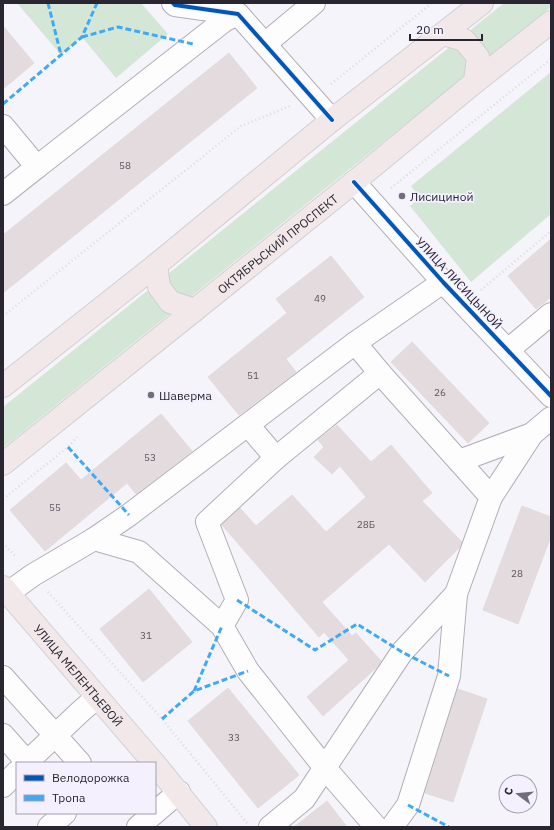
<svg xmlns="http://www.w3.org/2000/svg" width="554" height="830" viewBox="0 0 554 830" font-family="'IBM Plex Sans',sans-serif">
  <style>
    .green { fill: #d4e7d7 }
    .building { fill: #e4dbde; stroke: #e3dbdc }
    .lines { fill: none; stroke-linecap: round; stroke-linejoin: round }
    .minor-casing { stroke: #b1afb7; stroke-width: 24 }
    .major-casing { stroke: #d0d0d4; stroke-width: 24 }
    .path { stroke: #dbdadc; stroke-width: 2.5; stroke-dasharray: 1 3; stroke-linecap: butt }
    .minor { stroke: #fefdfe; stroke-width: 22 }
    .major { stroke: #f2e8ea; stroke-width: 22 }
    .quiet { stroke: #3fa9f5; stroke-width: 3; stroke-dasharray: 6 3; stroke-linecap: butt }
    .cycleway-casing { stroke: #f4f0fe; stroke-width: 6 }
    .cycleway { stroke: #0057b8; stroke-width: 4 }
    .poi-dot { fill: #706e78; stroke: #f4f0fe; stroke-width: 1.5 }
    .labels { text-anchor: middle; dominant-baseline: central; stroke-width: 3.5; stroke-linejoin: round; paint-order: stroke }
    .number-label { font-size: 10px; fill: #5b5660 }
    .poi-label { font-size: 12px; fill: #292632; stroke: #f4f0fe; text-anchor: start }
    .street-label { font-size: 12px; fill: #292632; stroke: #f4f0fe }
  </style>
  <rect width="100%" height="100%" fill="#f5f4fa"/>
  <!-- green -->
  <g class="green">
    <polygon points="17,3 141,3 168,34 116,78 82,37 61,55"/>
    <polygon points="504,3 551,3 551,7 3,448 3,407"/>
    <polygon points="551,72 551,214 471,282 410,206 420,198 411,186"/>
  </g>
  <!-- building -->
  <g class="building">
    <polygon points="3,26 34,63 3,89"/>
    <polygon points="229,53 257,88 3,293 3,235"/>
    <polygon points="551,239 551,297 536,309 508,276"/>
    <polygon points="331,256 364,297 286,359 296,372 239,415 208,377 287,313 276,299"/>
    <polygon points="412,342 489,423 468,443 391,362"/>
    <polygon points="161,414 192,451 136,494 127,483 45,551 10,510 66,463 81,480"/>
    <polygon points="337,425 371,462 391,445 432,493 422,501 462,542 459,548 425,582 389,544 322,602 352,636 356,633 381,661 376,668 323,716 307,697 349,660 324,632 319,637 222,525 240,508 256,526 292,495 326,532 366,497 340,466 332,474 314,457 324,447 318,440"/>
    <polygon points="522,506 551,517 551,536 518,624 483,610"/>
    <polygon points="149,589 192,642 143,682 100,629"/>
    <polygon points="228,688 299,775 258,808 188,721"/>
    <polygon points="458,689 487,699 453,802 425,793"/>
    <polygon points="327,801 347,827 294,827"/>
  </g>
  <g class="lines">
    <defs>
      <g id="minor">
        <polyline points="173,3 175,5 238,14 332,120"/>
        <polyline points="265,44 314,3"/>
        <polyline points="3,126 37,167 225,20 238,14"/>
        <polyline points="354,182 443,282 551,396"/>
        <polyline points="3,194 37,167"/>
        <polyline points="508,350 551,314"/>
        <polyline points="276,458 380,373 355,343"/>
        <polyline points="459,461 532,434"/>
        <polyline points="491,497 532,434 551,418"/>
        <polyline points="94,539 139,552 222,626 248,671 325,768 376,827"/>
        <polyline points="8,593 33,575 94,539 129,515 355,343 443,282"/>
        <polyline points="222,626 237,600 207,522 276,458 248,425"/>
        <polyline points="3,677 80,763"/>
        <polyline points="3,735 27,762"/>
        <polyline points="26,763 80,712 97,697"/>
        <polyline points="3,786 17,772"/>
        <polyline points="49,827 65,813"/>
        <polyline points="138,827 179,792"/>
        <polyline points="270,827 304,799 402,652 456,594 491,497 380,373"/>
        <polyline points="392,827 408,805 449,676 456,594"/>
      </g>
      <g id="major">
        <polyline points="443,34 464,40 478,57 475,82"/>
        <polyline points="156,265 159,287 170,302 195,310"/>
        <polyline points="3,386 156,265 332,120 482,3"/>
        <path id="s1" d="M 3,464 L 354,182 L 475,82 L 551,22"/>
        <path id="s2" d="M 3,587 L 154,763"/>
        <polyline points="155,764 206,827"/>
      </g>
    </defs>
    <!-- minor casing -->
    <use href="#minor" class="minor-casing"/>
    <!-- major casing -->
    <use href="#major" class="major-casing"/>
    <!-- path -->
    <g class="path">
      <polyline points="331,84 432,3"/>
      <polyline points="391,188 551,59"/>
      <polyline points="481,290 551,231"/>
      <polyline points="3,316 241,126 290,106"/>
      <polyline points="3,499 68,447 77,437"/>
      <polyline points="3,543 16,557"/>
      <polyline points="48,592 162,719 247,823"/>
    </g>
    <!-- minor -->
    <use href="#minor" class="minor"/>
    <!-- major -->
    <use href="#major" class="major"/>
    <!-- quiet -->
    <g class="quiet">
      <polyline points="48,3 61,55"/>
      <polyline points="82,37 118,27 193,44"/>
      <polyline points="3,104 82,37 97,3"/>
      <polyline points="68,447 129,515"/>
      <polyline points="237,600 315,650 357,624 402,652 449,676"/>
      <polyline points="194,691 222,626"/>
      <polyline points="162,719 194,691 248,671"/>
      <polyline points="408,805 449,827"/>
    </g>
    <defs>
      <g id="cycleway">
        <polyline points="173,3 175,5 238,14 332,120"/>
        <polyline points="354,182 443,282 551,396"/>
      </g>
    </defs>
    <!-- cycleway casing -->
    <use href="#cycleway" class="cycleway-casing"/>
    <!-- cycleway -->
    <use href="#cycleway" class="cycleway"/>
  </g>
  <!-- markers -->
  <g class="poi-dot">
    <circle cx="402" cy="196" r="4"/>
    <circle cx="151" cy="395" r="4"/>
  </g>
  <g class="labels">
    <!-- number labels -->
    <g class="number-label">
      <text x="125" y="165">58</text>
      <text x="320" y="298">49</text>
      <text x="253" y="375">51</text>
      <text x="440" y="392">26</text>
      <text x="150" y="457">53</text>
      <text x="55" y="507">55</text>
      <text x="366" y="524">28Б</text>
      <text x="517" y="573">28</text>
      <text x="146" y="635">31</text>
      <text x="234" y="737">33</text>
    </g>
    <!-- poi labels -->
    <g class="poi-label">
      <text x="410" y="196">Лисициной</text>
      <text x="159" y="395">Шаверма</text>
    </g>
    <!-- street labels -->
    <g class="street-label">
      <text stroke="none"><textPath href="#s1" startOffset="352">ОКТЯБРЬСКИЙ ПРОСПЕКТ</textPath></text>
      <text transform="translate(459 283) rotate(47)">УЛИЦА ЛИСИЦЫНОЙ</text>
      <text stroke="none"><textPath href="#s2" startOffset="116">УЛИЦА МЕЛЕНТЬЕВОЙ</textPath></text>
    </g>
  </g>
  <!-- border -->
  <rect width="554" height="830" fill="none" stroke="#292632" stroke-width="8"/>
  <!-- legend -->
  <rect x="16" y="762" width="140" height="52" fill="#f4f0fe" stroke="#a39fac"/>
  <rect x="24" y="775" width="20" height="6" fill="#0057b8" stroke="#a39fac"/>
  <text x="52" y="782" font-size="12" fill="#292632">Велодорожка</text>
  <rect x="24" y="795" width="20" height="6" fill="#3fa9f5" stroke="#a39fac"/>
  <text x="52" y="802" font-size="12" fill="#292632">Тропа</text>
  <!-- north arrow -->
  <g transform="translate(518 794) rotate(286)"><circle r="19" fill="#f4f0fe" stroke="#a39fac"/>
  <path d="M0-3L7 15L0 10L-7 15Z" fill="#706e78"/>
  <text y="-6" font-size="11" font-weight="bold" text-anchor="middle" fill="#292632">С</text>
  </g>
  <!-- scale -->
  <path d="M410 34v6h72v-6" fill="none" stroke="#292632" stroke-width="2"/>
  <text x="416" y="34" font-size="12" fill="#292632" stroke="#f4f0fe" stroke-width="3" paint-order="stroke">20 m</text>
</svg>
